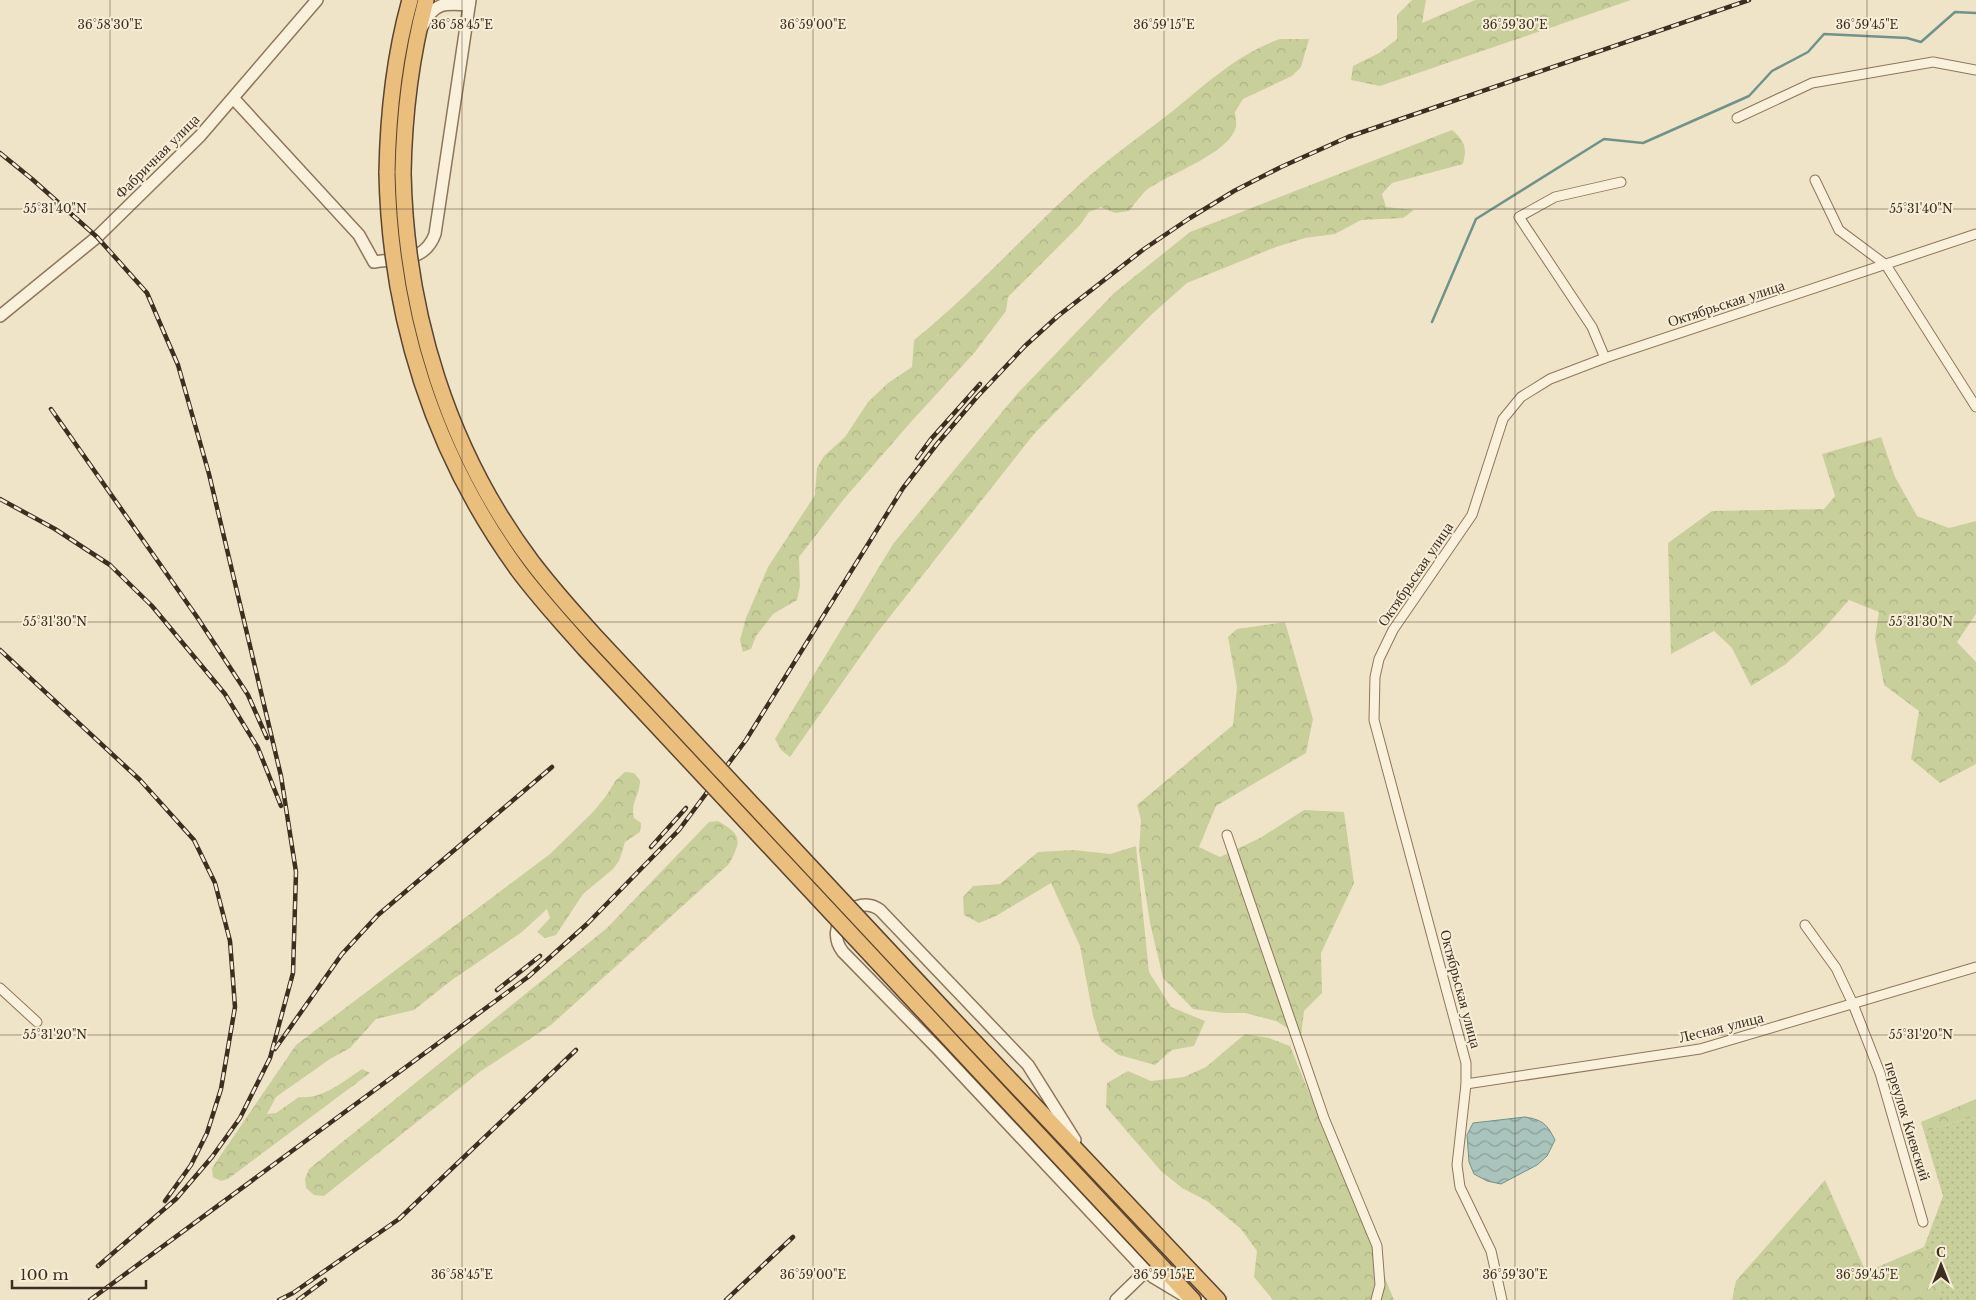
<svg xmlns="http://www.w3.org/2000/svg" width="1976" height="1300" viewBox="0 0 1976 1300" font-family="'Libre Baskerville',serif">
  <style>
    .grass { fill: url(#grass-dots) }
    .forest { fill: url(#forest-crowns) }
    .water { fill: url(#water-waves); stroke: #6f938a }
    .lines { fill: none; stroke-linecap: round; stroke-linejoin: round }
    .stream { stroke: #6f938a; stroke-width: 2.5 }
    .minor-casing { stroke: #8d765c; stroke-width: 11 }
    .tertiary-casing { stroke: #8d765c; stroke-width: 14 }
    .trunk-casing { stroke: #5b4430; stroke-width: 18 }
    .minor { stroke: #faf1dc; stroke-width: 9 }
    .tertiary { stroke: #faf1dc; stroke-width: 11 }
    .trunk { stroke: #eabe7c; stroke-width: 15 }
    .rail-casing { stroke: #3d2e20; stroke-width: 4.5 }
    .rail { stroke: #f7eed8; stroke-width: 2.5; stroke-dasharray: 8; stroke-linecap: butt }
    .trunk-bridge-casing { stroke: #5b4430; stroke-width: 18; stroke-linecap: butt }
    .trunk-bridge { stroke: #eabe7c; stroke-width: 15 }
    .ticks { fill: none; stroke: #3d2e20; stroke-width: 1; stroke-opacity: 0.45 }
    .labels { text-anchor: middle; dominant-baseline: central; stroke-width: 4; stroke-linejoin: round; paint-order: stroke }
    .street-label { font-size: 15px; fill: #3d2e20; stroke: #f7eed8 }
    .ticks-label { font-size: 12px; text-anchor: middle; fill: #3d2e20; stroke: #f7eed8; stroke-width: 4; stroke-linejoin: round; paint-order: stroke }
  </style>
  <defs>
    <pattern id="grass-dots" width="8" height="8" patternUnits="userSpaceOnUse" patternTransform="scale(1.25)"><rect width="8" height="8" fill="#c9cf9b"/><path d="M2 2h.1M6 6h.1" fill="none" stroke="#aeb285" stroke-width="1.8" stroke-linecap="round"/></pattern>
    <pattern id="forest-crowns" width="20" height="18" patternUnits="userSpaceOnUse" patternTransform="scale(1.25)"><rect width="20" height="18" fill="#c9cf9b"/><path d="M2 6a3 3 0 1 1 6 0M12 15a3 3 0 1 1 6 0" fill="none" stroke="#aeb285"/></pattern>
    <pattern id="water-waves" width="16" height="10" patternUnits="userSpaceOnUse" patternTransform="scale(1.25)"><rect width="16" height="10" fill="#a9c4bc"/><path d="M0 5q4-4 8 0t8 0" fill="none" stroke="#8ba098"/></pattern>
  </defs>
  <rect width="100%" height="100%" fill="#f0e4c8"/>
  <!-- grass -->
  <g class="grass">
    <polygon points="1972,1117 1976,1119 1976,1300 1944,1300 1924,1247 1943,1196 1924,1132"/>
    <polygon points="1038,1142 1169,1281 1155,1273 1048,1159"/>
  </g>
  <!-- forest -->
  <g class="forest">
    <polygon points="1412,0 1426,0 1422,23 1475,0 1631,0 1380,86 1351,80 1353,66 1379,53 1397,39 1397,15"/>
    <path d="M 1280,39 L 1309,39 L 1301,67 L 1292,76 L 1243,99 L 1235,112 C 1235,116 1237,123 1236,127 C 1229,153 1172,173 1149,188 C 1141,194 1135,204 1129,211 L 1115,213 L 1101,207 L 1089,212 L 1080,225 L 1008,297 L 1006,311 L 975,352 L 910,423 L 844,499 L 799,557 L 800,586 L 797,600 L 773,614 L 756,636 L 751,649 L 743,652 L 740,640 L 746,618 L 768,567 L 815,495 L 817,468 L 824,456 L 845,437 L 868,402 L 888,383 L 912,367 L 914,340 C 973,293 1023,236 1079,185 C 1109,158 1142,135 1174,110 C 1207,83 1239,53 1280,39 Z"/>
    <path d="M 1452,130 C 1465,141 1467,147 1463,164 L 1392,183 L 1382,194 L 1386,207 L 1414,210 L 1403,218 L 1361,220 L 1335,234 L 1305,238 L 1276,247 L 1187,283 L 1151,315 L 1034,434 L 877,633 L 790,757 L 781,750 L 775,739 L 893,544 L 1017,394 L 1114,293 L 1190,232 Z"/>
    <polygon points="1881,437 1895,477 1917,516 1949,528 1976,521 1976,614 1957,642 1976,662 1976,764 1940,783 1911,759 1919,711 1884,685 1875,638 1879,612 1849,600 1820,633 1786,664 1751,686 1732,648 1714,631 1671,654 1668,543 1712,511 1824,509 1835,496 1822,454"/>
    <polygon points="1285,622 1313,719 1306,753 1216,806 1199,847 1220,857 1260,838 1304,810 1344,812 1354,883 1321,953 1322,993 1304,1011 1301,1036 1276,1021 1245,1013 1224,1013 1193,1009 1163,978 1150,923 1139,851 1141,820 1137,805 1233,725 1237,687 1228,637 1237,629"/>
    <path d="M 625,772 L 634,773 L 640,780 C 640,796 630,803 634,818 L 641,823 L 640,832 L 625,842 L 619,861 L 613,869 L 583,894 L 556,935 L 545,938 L 537,932 L 550,918 L 547,909 L 522,932 L 452,980 L 414,1010 L 376,1019 L 350,1048 L 330,1059 L 276,1097 L 267,1114 L 276,1113 L 299,1097 C 322,1100 344,1081 362,1069 L 370,1073 L 228,1179 L 221,1181 L 213,1177 L 212,1168 L 296,1045 L 550,854 L 594,811 L 606,796 L 616,780 Z"/>
    <path d="M 718,821 C 742,835 742,840 729,864 L 551,1025 L 481,1071 L 324,1196 L 314,1195 L 306,1188 L 305,1179 L 309,1169 L 607,928 L 709,822 Z"/>
    <polygon points="1136,846 1149,972 1171,1007 1205,1021 1194,1046 1172,1050 1155,1065 1119,1055 1101,1041 1093,1016 1080,946 1051,883 996,916 979,923 964,915 963,897 973,886 1000,884 1038,852 1074,850 1110,854"/>
    <polygon points="1245,1034 1269,1038 1290,1046 1394,1300 1273,1300 1254,1277 1257,1251 1241,1229 1207,1201 1182,1188 1161,1171 1106,1107 1107,1083 1128,1071 1151,1081 1184,1077 1206,1067"/>
    <polygon points="1976,1099 1976,1119 1972,1117 1924,1132 1921,1122"/>
    <polygon points="1825,1180 1866,1272 1924,1247 1944,1300 1732,1300 1736,1281"/>
  </g>
  <!-- water -->
  <path class="water" d="M 1525,1117 C 1543,1120 1547,1124 1555,1140 L 1547,1156 L 1537,1165 L 1501,1184 L 1487,1181 L 1474,1174 L 1469,1162 L 1467,1135 L 1473,1123 Z"/>
  <g class="lines">
    <!-- stream -->
    <polyline class="stream" points="1432,322 1476,219 1604,139 1643,143 1749,96 1772,71 1808,52 1824,34 1907,38 1921,42 1955,12 1976,13"/>
    <defs>
      <g id="minor">
        <polyline points="1737,118 1812,83 1933,62 1976,70"/>
        <polyline points="1815,180 1839,230 1886,265 1976,407"/>
        <polyline points="1605,358 1592,327 1519,217 1555,197 1621,182"/>
        <polyline points="1227,835 1324,1118 1377,1246 1380,1285 1376,1300"/>
        <polyline points="1805,925 1836,968 1853,1004 1880,1073 1923,1222"/>
        <polyline points="0,988 37,1022"/>
        <polyline points="1466,1084 1700,1049 1976,967"/>
        <polyline points="1502,1300 1491,1251 1460,1187 1457,1165 1466,1084 1466,1063 1374,720 1375,677 1379,659 1393,630 1472,515 1503,419 1521,397 1550,379 1605,358 1976,234"/>
      </g>
      <g id="tertiary">
        <path d="M 422,27 C 434,2 444,3 469,5"/>
        <path d="M 234,99 L 359,235 L 374,262 C 400,258 425,262 435,234 L 470,0"/>
        <polyline points="0,316 97,237 200,136 317,0"/>
        <path d="M 1075,1140 L 1028,1065 L 880,910 C 856,892 822,926 843,952 L 937,1048 L 1146,1271 L 1153,1277 L 1183,1295"/>
        <polyline points="1116,1300 1146,1271"/>
      </g>
      <g id="trunk">
        <path d="M 387,173 C 388,115 394,57 410,0"/>
        <path d="M 403,173 C 404,115 411,57 426,0"/>
        <polyline points="950,1016 1218,1300"/>
        <polyline points="938,1027 1193,1300"/>
      </g>
    </defs>
    <!-- minor casing -->
    <use href="#minor" class="minor-casing"/>
    <!-- tertiary casing -->
    <use href="#tertiary" class="tertiary-casing"/>
    <!-- trunk casing -->
    <use href="#trunk" class="trunk-casing"/>
    <!-- minor -->
    <use href="#minor" class="minor"/>
    <!-- tertiary -->
    <use href="#tertiary" class="tertiary"/>
    <!-- trunk -->
    <use href="#trunk" class="trunk"/>
    <defs>
      <g id="rail">
        <polyline points="0,153 32,179 97,237 147,293 178,365 209,474 281,776 296,872 293,973 270,1058 240,1118 212,1157 176,1199 98,1266"/>
        <polyline points="51,409 197,617 248,695 267,738"/>
        <polyline points="917,458 931,439 980,384"/>
        <polyline points="0,499 55,529 110,565 152,606 225,694 258,748 281,806"/>
        <polyline points="0,650 140,780 194,840 215,883 230,941 235,1007 221,1089 207,1133 191,1165 165,1201"/>
        <polyline points="651,847 686,808"/>
        <polyline points="497,990 540,956"/>
        <polyline points="275,1049 342,954 378,915 552,767"/>
        <polyline points="90,1300 528,977 587,924 679,830 746,740 903,488 937,444 977,397 1025,346 1058,316 1144,249 1190,218 1234,191 1281,167 1348,137 1749,0"/>
        <polyline points="279,1300 293,1293 399,1219 576,1050"/>
        <polyline points="298,1300 325,1280"/>
        <polyline points="726,1300 793,1237"/>
      </g>
    </defs>
    <!-- rail casing -->
    <use href="#rail" class="rail-casing"/>
    <!-- rail -->
    <use href="#rail" class="rail"/>
    <defs>
      <g id="trunk-bridge">
        <path d="M 387,173 C 390,317 433,453 518,570 C 538,597 561,622 584,648 L 938,1027"/>
        <path d="M 403,173 C 406,313 448,450 532,562 C 552,588 574,613 596,637 L 950,1016"/>
      </g>
    </defs>
    <!-- trunk-bridge casing -->
    <use href="#trunk-bridge" class="trunk-bridge-casing"/>
    <!-- trunk-bridge -->
    <use href="#trunk-bridge" class="trunk-bridge"/>
  </g>
  <!-- ticks -->
  <path class="ticks" d="M 110,0 L 110,1300M 462,0 L 462,1300M 813,0 L 813,1300M 1164,0 L 1164,1300M 1515,0 L 1515,1300M 1867,0 L 1867,1300M 0,209 L 1976,209M 0,622 L 1976,622M 0,1035 L 1976,1035"/>
  <g class="labels">
    <!-- street labels -->
    <g class="street-label">
      <text transform="translate(157 156) rotate(-45)">Фабричная улица</text>
      <text transform="translate(1726 303) rotate(-18)">Октябрьская улица</text>
      <text transform="translate(1415 574) rotate(-56)">Октябрьская улица</text>
      <text transform="translate(1461 989) rotate(75)">Октябрьская улица</text>
      <text transform="translate(1721 1027) rotate(-14)">Лесная улица</text>
      <text transform="translate(1908 1121) rotate(73)">переулок Киевский</text>
    </g>
  </g>
  <g class="ticks-label">
    <text x="110" y="29">36°58'30"E</text>
    <text x="462" y="29">36°58'45"E</text>
    <text x="813" y="29">36°59'00"E</text>
    <text x="1164" y="29">36°59'15"E</text>
    <text x="1515" y="29">36°59'30"E</text>
    <text x="1867" y="29">36°59'45"E</text>
    <text x="55" y="213">55°31'40"N</text>
    <text x="1921" y="213">55°31'40"N</text>
    <text x="55" y="626">55°31'30"N</text>
    <text x="1921" y="626">55°31'30"N</text>
    <text x="55" y="1039">55°31'20"N</text>
    <text x="1921" y="1039">55°31'20"N</text>
    <text x="462" y="1279">36°58'45"E</text>
    <text x="813" y="1279">36°59'00"E</text>
    <text x="1164" y="1279">36°59'15"E</text>
    <text x="1515" y="1279">36°59'30"E</text>
    <text x="1867" y="1279">36°59'45"E</text>
  </g>
  <!-- north arrow -->
  <g transform="translate(1941 1265)" stroke="#f7eed8" stroke-width="4" paint-order="stroke">
  <path d="M0-4L9 19L0 12L-9 19Z" fill="#3d2e20"/>
  <text y="-8" font-size="14" font-weight="bold" text-anchor="middle" fill="#3d2e20">С</text>
  </g>
  <!-- scale -->
  <path d="M12 1280v8h134v-8" fill="none" stroke="#3d2e20" stroke-width="2.5"/>
  <text x="20" y="1280" font-size="15" fill="#3d2e20" stroke="#f7eed8" stroke-width="4" paint-order="stroke">100 m</text>
</svg>
